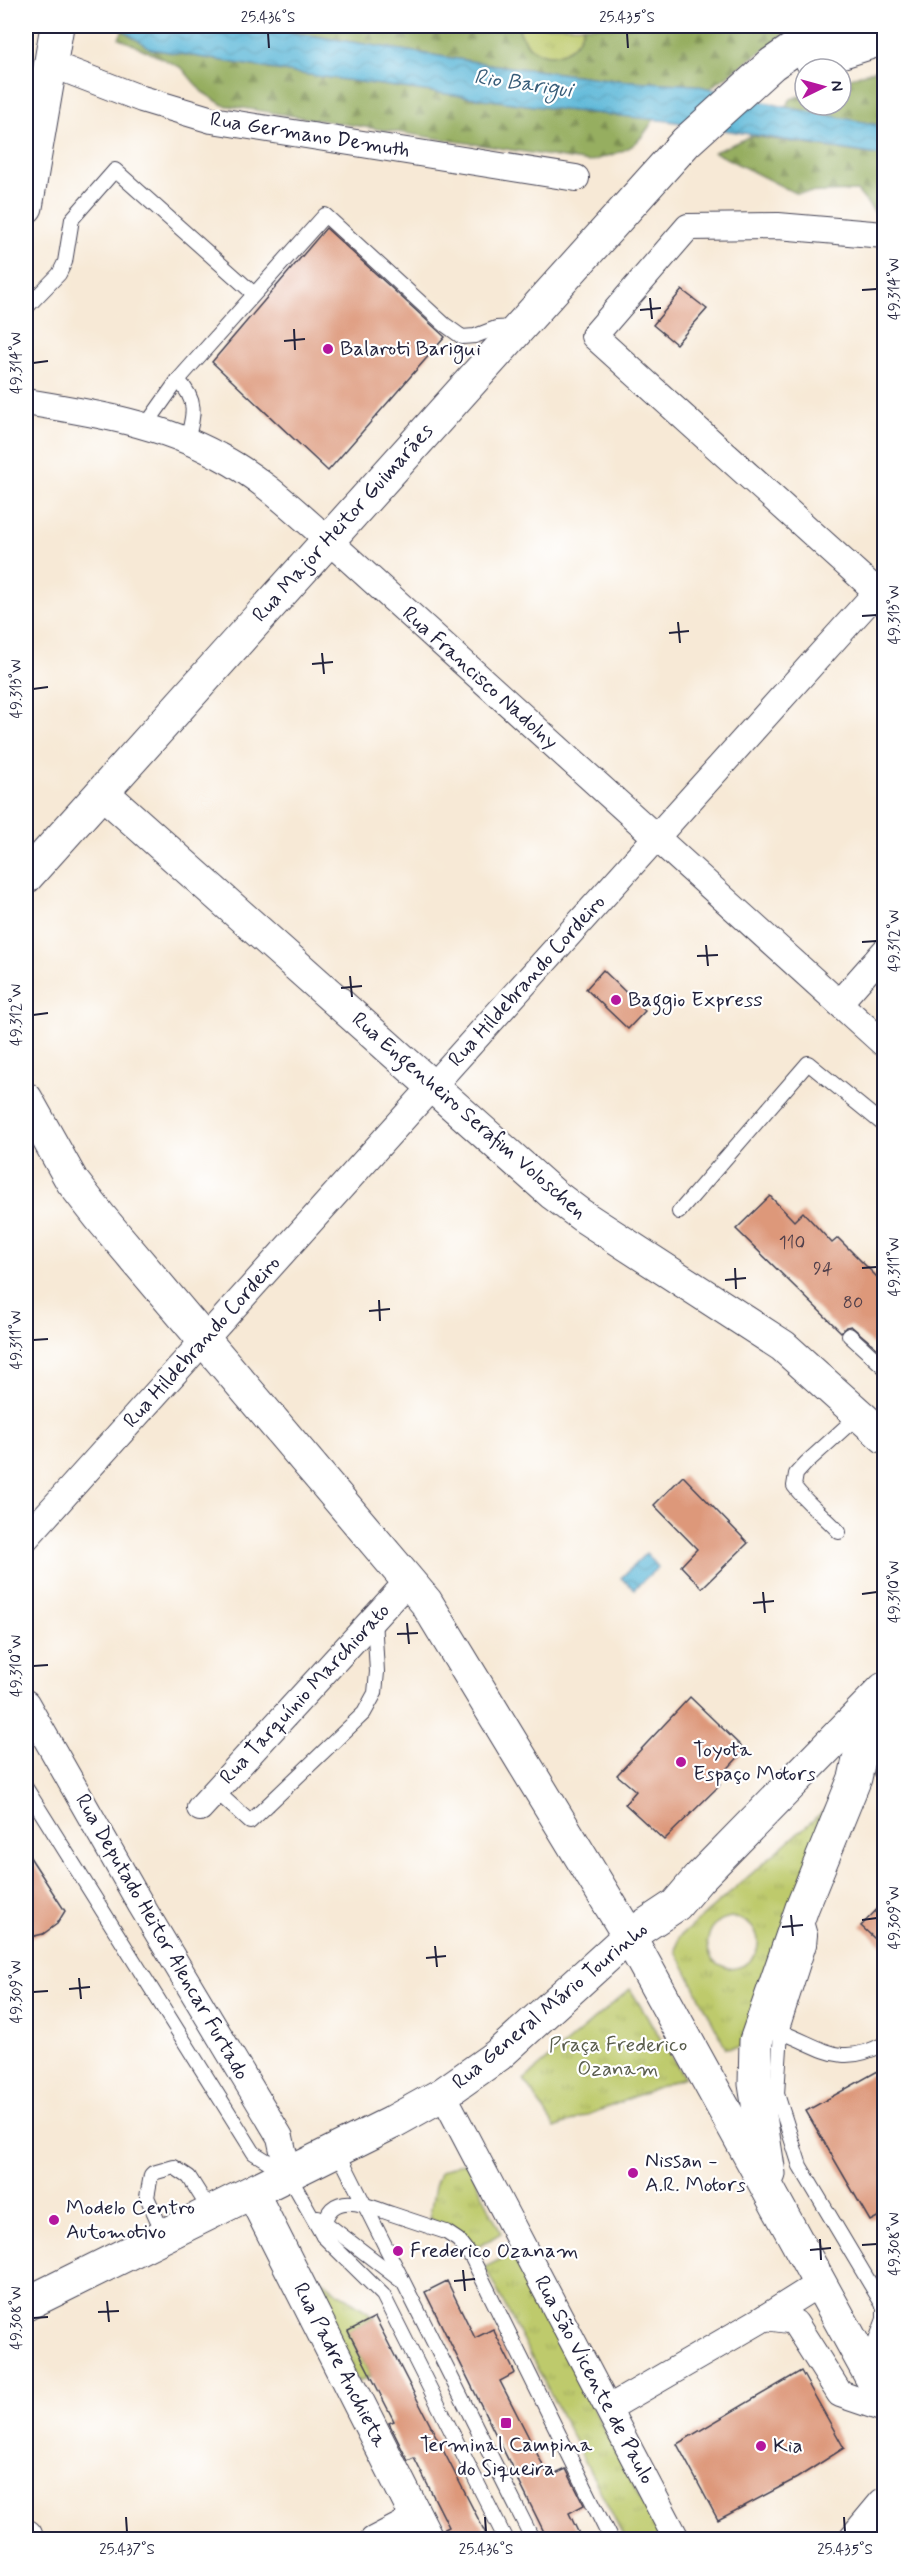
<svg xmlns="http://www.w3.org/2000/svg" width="910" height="2565" viewBox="0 0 910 2565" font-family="Mynerve,sans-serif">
	<defs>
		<pattern id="grass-tufts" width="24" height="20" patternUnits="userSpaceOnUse" patternTransform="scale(1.5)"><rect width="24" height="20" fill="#beca6c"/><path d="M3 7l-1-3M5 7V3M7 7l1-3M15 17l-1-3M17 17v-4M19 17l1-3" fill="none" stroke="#a3ad5e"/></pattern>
		<pattern id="forest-firs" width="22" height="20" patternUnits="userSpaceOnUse" patternTransform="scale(1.5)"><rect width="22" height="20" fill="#96ae60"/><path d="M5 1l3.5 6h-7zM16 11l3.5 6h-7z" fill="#7a8d50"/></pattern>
		<pattern id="water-waves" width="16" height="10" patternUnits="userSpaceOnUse" patternTransform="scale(1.5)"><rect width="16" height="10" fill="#59b6d7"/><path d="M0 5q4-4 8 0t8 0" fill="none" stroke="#4994b0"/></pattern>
	</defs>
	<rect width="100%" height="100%" fill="#fff"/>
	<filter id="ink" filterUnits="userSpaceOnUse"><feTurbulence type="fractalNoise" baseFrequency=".0167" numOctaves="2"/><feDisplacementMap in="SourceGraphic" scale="12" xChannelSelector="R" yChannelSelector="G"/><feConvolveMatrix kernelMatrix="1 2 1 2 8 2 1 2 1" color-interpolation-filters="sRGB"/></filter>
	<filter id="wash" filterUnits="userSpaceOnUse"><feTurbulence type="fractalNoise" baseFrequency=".008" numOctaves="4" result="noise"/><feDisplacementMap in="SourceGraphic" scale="24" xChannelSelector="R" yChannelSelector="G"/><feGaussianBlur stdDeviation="1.35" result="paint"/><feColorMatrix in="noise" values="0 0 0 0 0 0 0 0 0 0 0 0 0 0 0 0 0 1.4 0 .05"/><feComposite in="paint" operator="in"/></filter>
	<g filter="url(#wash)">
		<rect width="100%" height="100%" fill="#f7e9d6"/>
		<g fill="url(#grass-tufts)" stroke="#707654" stroke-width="1.5" fill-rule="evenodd">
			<path d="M518,26h66c-10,38 -56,39 -66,0z"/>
			<path d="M828,1807l-88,240 -14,1 -50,-97 3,-14zM731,1917c38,5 35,50 -2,52l-16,-8c-11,-19 -4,-40 18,-44z"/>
			<path d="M630,1989l54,88 -129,51 -31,-48z"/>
			<path d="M468,2163l33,70 -23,14 -18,-16 -31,-12 6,-33 5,-14 18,-8z"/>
			<path d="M513,2253l148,286h-36l-140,-272z"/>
			<path d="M313,2275l62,42 -27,14 23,46 -13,5 -49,-106z"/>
		</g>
		<g fill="url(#forest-firs)" stroke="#5c684e" stroke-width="1.5">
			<path d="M252,26h266c10,39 56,38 66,0h221l-21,9 -75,54 -14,-4 -80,-5 -120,-15z"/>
			<path d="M123,30l28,19 144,24 269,37 90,9c-20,34 -30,31 -65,43l-366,-57 -21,-13 -20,-24 -63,-30z"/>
			<path d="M884,67v59l-99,-19 6,-8 14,-5v11h36v-24z"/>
			<path d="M751,136l133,20v67l-27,-32 -62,2 -81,-41z"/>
		</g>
		<g fill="url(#water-waves)" stroke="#3e6c89" stroke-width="1.5">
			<path d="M117,26h135l243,39 120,15 80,5 90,22 99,19v30l-215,-35 -105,-11 -269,-37 -144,-24z"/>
			<path d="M646,1553l12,14 -24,22 -13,-11z"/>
		</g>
		<g id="blocks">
			<g fill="#dd987a">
				<path d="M326,228l119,109 -117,134 -116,-109z"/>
				<path d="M682,290l25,19 -31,35 -23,-19z"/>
				<path d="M603,970l42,41 -17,18 -42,-40z"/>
				<path d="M770,1196l24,25 9,-9 29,31 6,-5 47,47v70l-34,-29 -5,1 -5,5 -105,-103z"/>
				<path d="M683,1476l65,67 -46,45 -21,-22 16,-17 -43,-44z"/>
				<path d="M690,1697l55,53 -28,30 3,5 -56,55 -39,-36 11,-13 -19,-16z"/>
				<path d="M26,1851l39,60 -8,13 -14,10 -17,4z"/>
				<path d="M885,1901v47l-24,-22z"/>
				<path d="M885,2067v146l-15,8 -64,-110z"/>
				<path d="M447,2281l28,57 18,-9 22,44 -15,8 49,96 17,-8 18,36 -15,8 13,27h-34l-123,-248z"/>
				<path d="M375,2317l114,223h-43l-3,-10 6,-3 -35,-69 -6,3 -19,-38 5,-2 -46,-90z"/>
				<path d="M801,2371l43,77 -47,30 -79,42 -41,-76z"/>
			</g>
		</g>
	</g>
	<g filter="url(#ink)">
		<use href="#blocks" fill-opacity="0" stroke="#424052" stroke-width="1.5"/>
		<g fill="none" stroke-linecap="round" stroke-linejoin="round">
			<defs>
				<g id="service">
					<path d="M26,308l33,-34 6,-12 7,-43 43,-49 138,123"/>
					<path d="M178,380c20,21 16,34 9,60"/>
					<path d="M146,425l32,-45 147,-165 119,109 18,13 13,-1 21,-8 19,-1"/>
					<path d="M679,1212l129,-149 76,62"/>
					<path d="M849,1335l35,32"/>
					<path d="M839,1532c-14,-16 -33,-29 -45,-46l2,-12 10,-11 54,-49"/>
					<path d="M26,1788l228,365 34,21 35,62 60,59 123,245"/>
					<path d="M216,1791l34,31 114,-109 11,-20 2,-21 -3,-54"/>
					<path d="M806,1921l4,14 -1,10 -28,87 -4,62 23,72 84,141v12l-17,45"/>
					<path d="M781,2032c43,16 58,36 103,12"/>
					<path d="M337,2150l196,390"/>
					<path d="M318,2217l82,63"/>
					<path d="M164,2235l-17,-38 4,-22 2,-2 21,-6 15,10 22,35"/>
					<path d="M323,2236c2,-49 39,-32 69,-22 18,6 36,12 54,18l12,8 14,18 139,282"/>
				</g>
				<g id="minor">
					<path d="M51,64l91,35 70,21 364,58"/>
					<path d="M884,235l-106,-9 -90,1 -94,109 290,262"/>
					<path d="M26,402c67,11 132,21 193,54 41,21 75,54 109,84l556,504"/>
					<path d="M839,1003l45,-51"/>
					<path d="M26,1538l858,-954"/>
					<path d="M26,1703l115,202 139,232 8,37"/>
					<path d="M200,1808l209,-228"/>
					<path d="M443,2094l234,446"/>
					<path d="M766,2317l22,3 7,3 45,71 44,15"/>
					<path d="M609,2408l157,-91 54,-34"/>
					<path d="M373,2540l44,-23"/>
				</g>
				<g id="tertiary">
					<path d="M102,792l451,402 28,21 202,131 101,91"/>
					<path d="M252,2192l176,348"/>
					<path d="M854,2540l30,-36"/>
				</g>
				<g id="primary">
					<path d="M812,61l72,-23"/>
					<path d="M26,207l31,-181"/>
					<path d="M26,877l660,-735 86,-78 26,-18 46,-20"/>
					<path d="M26,1099l46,82 28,36 326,385 203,334 255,464"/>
					<path d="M769,2174l-14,-90 1,-43 46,-133 53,-130 5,-23 24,-39"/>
					<path d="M26,2304l365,-181 52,-29 55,-39 131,-119 47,-31 23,-27 185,-189"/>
					<path d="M26,2536l1,4"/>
				</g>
			</defs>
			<use href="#service" stroke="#424052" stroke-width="16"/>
			<use href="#minor" stroke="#424052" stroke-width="28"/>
			<use href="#tertiary" stroke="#424052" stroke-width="34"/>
			<use href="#primary" stroke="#424052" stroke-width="35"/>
			<use href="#service" stroke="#fff" stroke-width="14"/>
			<use href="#minor" stroke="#fff" stroke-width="26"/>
			<use href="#tertiary" stroke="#fff" stroke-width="32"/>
			<use href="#primary" stroke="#fff" stroke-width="33"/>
		</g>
	</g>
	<path fill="none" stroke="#22223b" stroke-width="2" d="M268,33l1,15M627,33l1,15M862,290l15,-1M650,298l2,21M640,310l21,-2M294,329l1,21M284,341l21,-2M33,363l15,-2M862,616l15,-1M678,622l2,21M669,633l20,-2M322,653l2,21M312,664l21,-2M33,689l15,-2M862,942l15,-1M706,945l2,21M697,956l21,-1M350,976l2,21M341,988l21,-2M33,1015l15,-2M735,1268l1,21M862,1268l15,-1M725,1280l21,-2M379,1300l1,21M369,1311l21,-2M33,1340l15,-1M763,1592l2,21M862,1594l15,-2M753,1603l21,-2M407,1623l2,21M397,1634l21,-1M33,1666l15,-1M791,1915l2,21M862,1920l15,-2M782,1927l21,-2M435,1946l2,21M426,1958l20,-2M79,1978l2,21M69,1989l21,-2M33,1992l15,-1M820,2239l1,21M862,2245l15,-1M810,2250l21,-2M463,2270l2,21M454,2281l21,-2M107,2301l2,21M98,2312l21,-1M33,2318l15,-1M126,2517l1,15M485,2517l1,15M844,2517l1,15"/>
	<g fill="#b5179e" stroke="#fff" stroke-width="2">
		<circle cx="328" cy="349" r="6"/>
		<circle cx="616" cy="1000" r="6"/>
		<circle cx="681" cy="1762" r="6"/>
		<circle cx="633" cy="2173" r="6"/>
		<circle cx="54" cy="2220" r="6"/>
		<circle cx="398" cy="2251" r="6"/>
		<rect x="500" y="2417" width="12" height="12" rx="3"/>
		<circle cx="761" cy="2446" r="6"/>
	</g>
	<g text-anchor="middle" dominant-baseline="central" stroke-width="4.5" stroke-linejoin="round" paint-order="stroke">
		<g font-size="18" fill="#51404b">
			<text x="792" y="1243">110</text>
			<text x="823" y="1269">94</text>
			<text x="853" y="1303">80</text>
		</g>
		<g font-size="21" fill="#22223b" stroke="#fff">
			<text transform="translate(310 135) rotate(9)">Rua Germano Demuth</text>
			<text transform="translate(343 523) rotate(-48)">Rua Major Heitor Guimarães</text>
			<text transform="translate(480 678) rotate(42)">Rua Francisco Nadolny</text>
			<text transform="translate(527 981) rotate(-48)">Rua Hildebrando Cordeiro</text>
			<text transform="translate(469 1116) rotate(41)">Rua Engenheiro Serafim Voloschen</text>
			<text transform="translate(202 1342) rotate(-48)">Rua Hildebrando Cordeiro</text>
			<text transform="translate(305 1694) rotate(-47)">Rua Tarquínio Marchiorato</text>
			<text transform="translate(162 1937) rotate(60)">Rua Deputado Heitor Alencar Furtado</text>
			<text transform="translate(550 2006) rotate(-40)">Rua General Mário Tourinho</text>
			<text transform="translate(340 2365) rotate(63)">Rua Padre Anchieta</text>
			<text transform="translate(594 2380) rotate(62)">Rua São Vicente de Paulo</text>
		</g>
		<g font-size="21" fill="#22223b" stroke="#fff" text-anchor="start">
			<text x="340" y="349">Balaroti Barigui</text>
			<text x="628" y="1000">Baggio Express</text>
			<text x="693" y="1750">Toyota<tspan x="693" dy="24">Espaço Motors</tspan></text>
			<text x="645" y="2161">Nissan -<tspan x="645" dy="24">A.R. Motors</tspan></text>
			<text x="66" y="2208">Modelo Centro<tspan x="66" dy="24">Automotivo</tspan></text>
			<text x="410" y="2251">Frederico Ozanam</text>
			<text x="506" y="2445" text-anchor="middle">Terminal Campina<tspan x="506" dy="24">do Siqueira</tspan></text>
			<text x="773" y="2446">Kia</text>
		</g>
		<g font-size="21" fill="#595d4c" stroke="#fff">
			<text x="618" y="2045">Praça Frederico<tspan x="618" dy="24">Ozanam</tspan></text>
		</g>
		<g font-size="22" font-style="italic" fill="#385d79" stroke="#fff">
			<text transform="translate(523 84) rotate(8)">Rio Barigui</text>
		</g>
	</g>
	<rect width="910" height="2565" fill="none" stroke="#fff" stroke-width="66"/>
	<g transform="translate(823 87) rotate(85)"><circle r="28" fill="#ffffff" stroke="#a7a7b1" stroke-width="1.5"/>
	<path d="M0-4.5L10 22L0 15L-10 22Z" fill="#b5179e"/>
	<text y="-9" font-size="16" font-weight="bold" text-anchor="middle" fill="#22223b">N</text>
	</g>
	<rect x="33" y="33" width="844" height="2499" fill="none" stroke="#22223b" stroke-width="2"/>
	<g font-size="15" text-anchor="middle" fill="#22223b">
		<text x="268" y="22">25.436°S</text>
		<text x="627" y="22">25.435°S</text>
		<text transform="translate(894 289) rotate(-90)" y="5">49.314°W</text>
		<text transform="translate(16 363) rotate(-90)" y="5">49.314°W</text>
		<text transform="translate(894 615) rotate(-90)" y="5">49.313°W</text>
		<text transform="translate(16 689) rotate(-90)" y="5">49.313°W</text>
		<text transform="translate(894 941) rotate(-90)" y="5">49.312°W</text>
		<text transform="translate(16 1015) rotate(-90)" y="5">49.312°W</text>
		<text transform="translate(894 1267) rotate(-90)" y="5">49.311°W</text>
		<text transform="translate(16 1340) rotate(-90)" y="5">49.311°W</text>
		<text transform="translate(894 1592) rotate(-90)" y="5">49.310°W</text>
		<text transform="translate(16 1666) rotate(-90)" y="5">49.310°W</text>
		<text transform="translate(894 1918) rotate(-90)" y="5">49.309°W</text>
		<text transform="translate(16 1992) rotate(-90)" y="5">49.309°W</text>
		<text transform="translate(894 2244) rotate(-90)" y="5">49.308°W</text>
		<text transform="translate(16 2318) rotate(-90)" y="5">49.308°W</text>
		<text x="127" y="2554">25.437°S</text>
		<text x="486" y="2554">25.436°S</text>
		<text x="845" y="2554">25.435°S</text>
	</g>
</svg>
